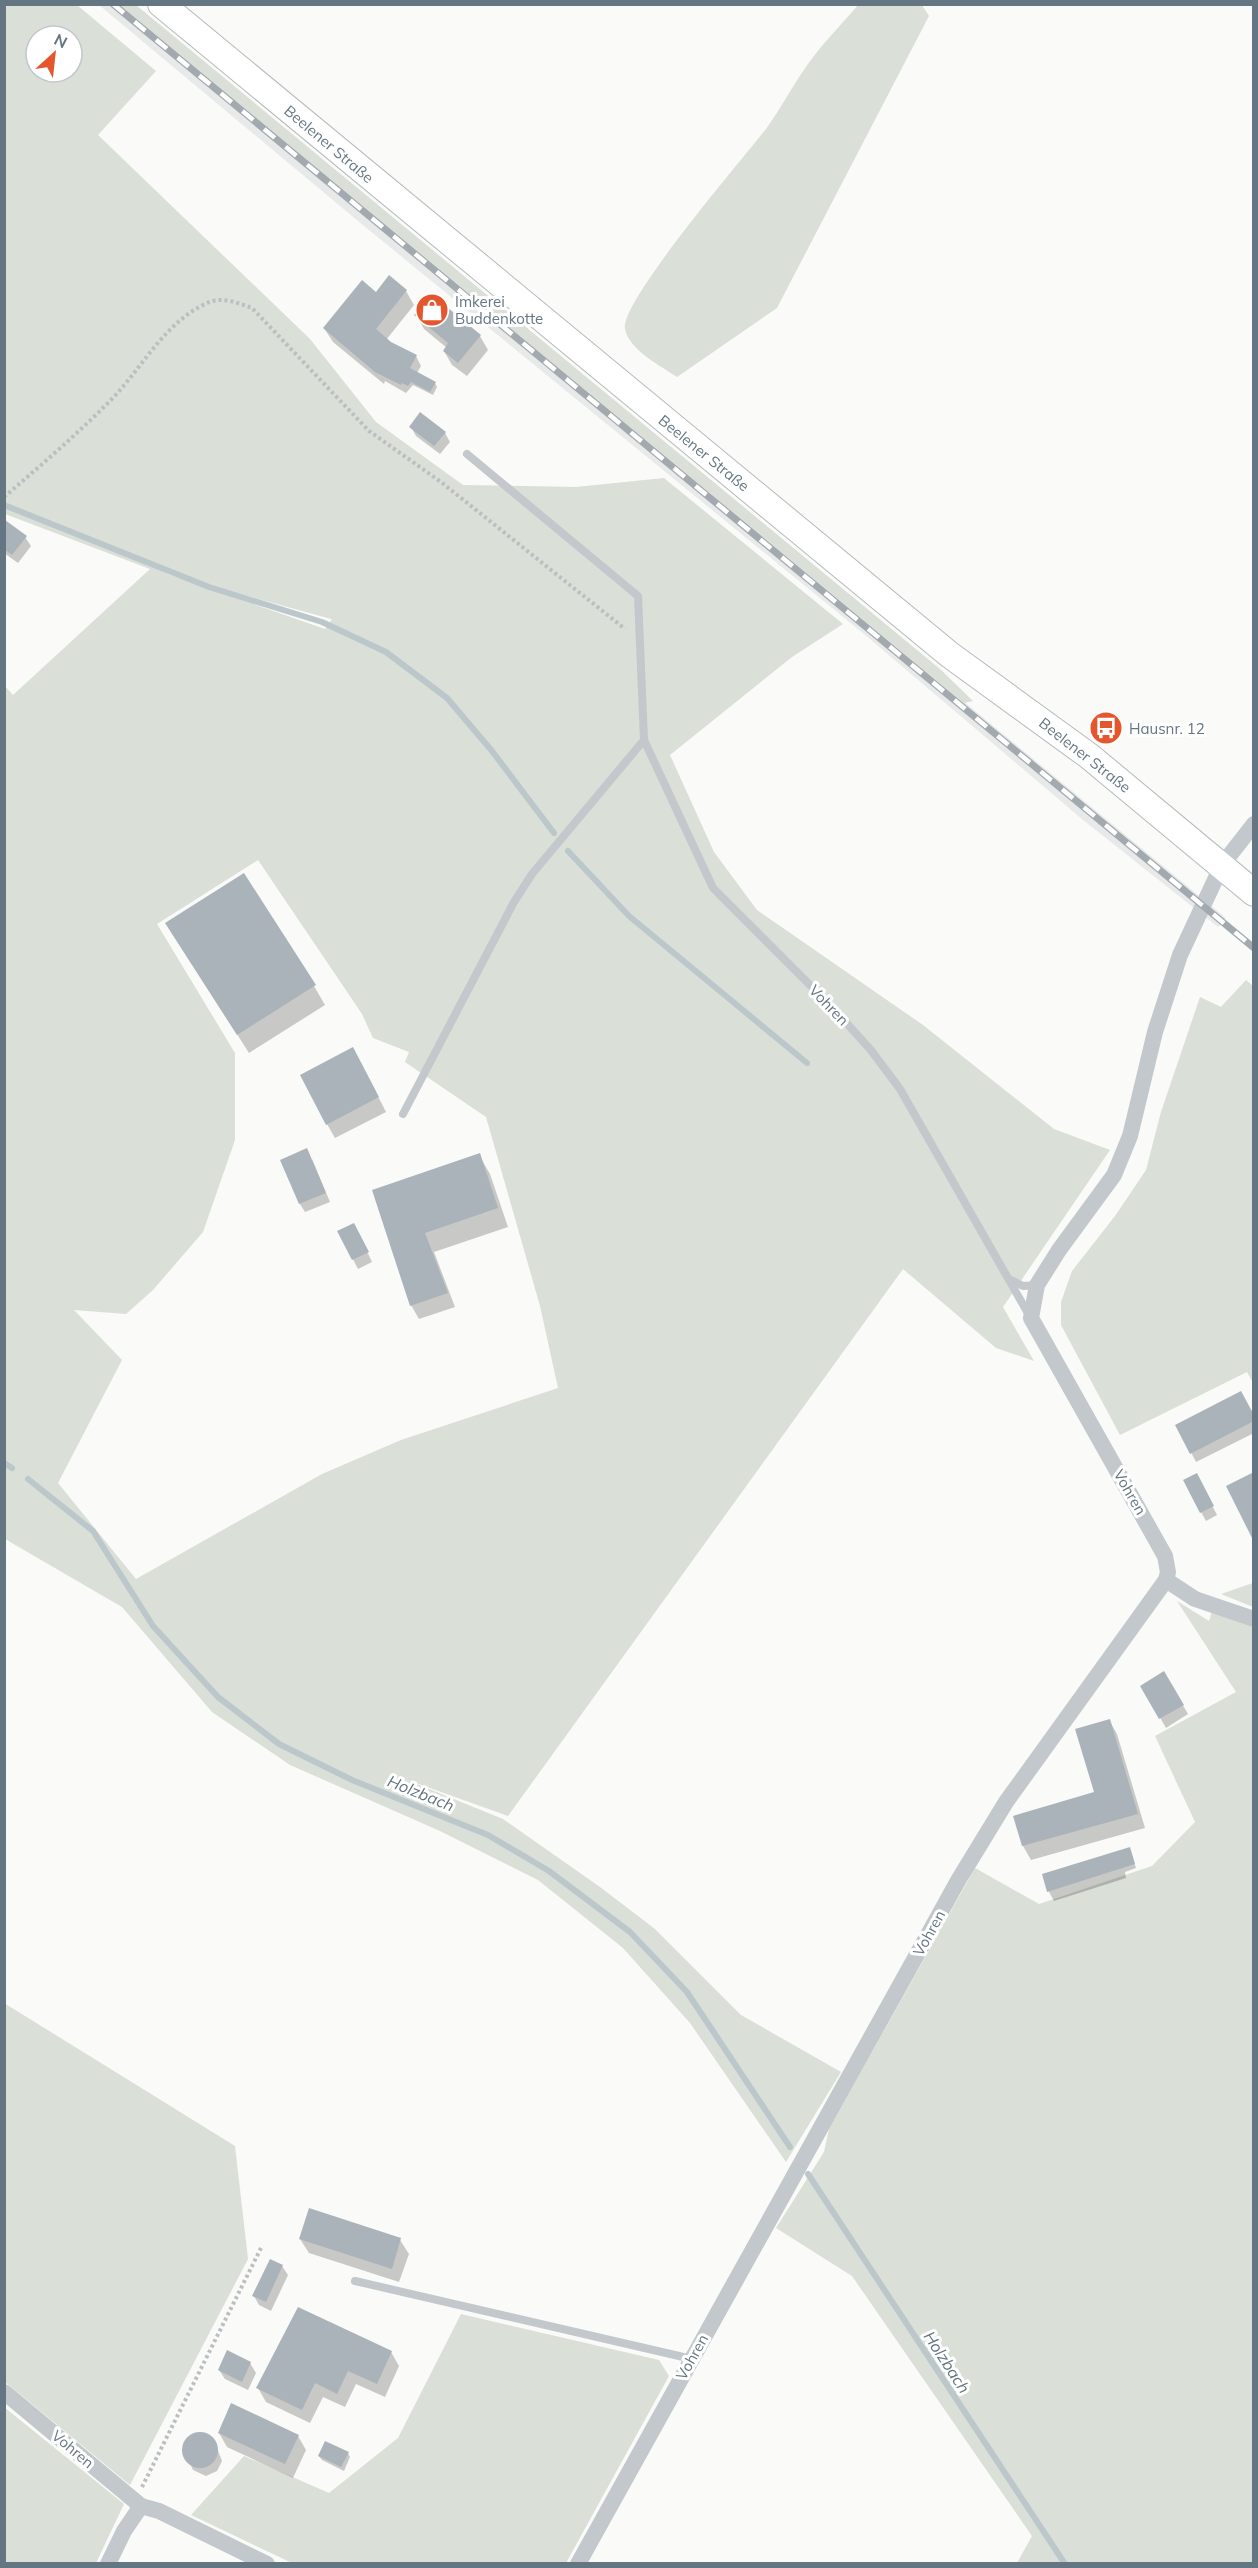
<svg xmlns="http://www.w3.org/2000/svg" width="1258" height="2568" viewBox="0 0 1258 2568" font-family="Mulish,sans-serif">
	<rect width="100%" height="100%" fill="#fafaf8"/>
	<path fill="#e8e9e9" d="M99,5h21l1106,913 -8,9 -135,-107 -219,-186 -506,-413z"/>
	<g fill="#dadfd7" fill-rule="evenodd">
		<path d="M5,5h72l79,66 -58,64 212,204 66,83 87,63 113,2 88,-9 179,146 -51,33 -122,98 44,97 43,58 166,115 131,104 56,21 -107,157 31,54 -38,-13 -93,-79 -395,547 -106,-38 101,41 97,68 55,42 86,86 100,57 -55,90 -96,-139 -67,-75 -85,-68 -98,-49 -150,-66 -78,-53 -90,-105 -117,-68 -1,-854 9,10 137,-126 -145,-55zM36,36h36v36h-36zM165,573l166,46h1l-7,10zM258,860l104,154 11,24 36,14 -4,10 81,55 54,189 18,82 -157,52 -79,34 -186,105 -78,-96 64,-123 -48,-50 52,4 27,-24 50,-58 32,-92v-87l-78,-129z"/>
		<path d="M120,5h16l804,664 33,32 -9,2z"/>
		<path d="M858,5h64l7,11 -152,292 -100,69c-16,-11 -48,-27 -52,-48 -6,-26 119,-172 141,-200 15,-21 27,-44 42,-65 15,-21 34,-40 50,-59z"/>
		<path d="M1246,980l8,7 -1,396 -6,-11 -127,63 -59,-110v-23l11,-31 43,-55 31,-46 15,-58 39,-115 21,10z"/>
		<path d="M1253,1583v24l-32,-13z"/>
		<path d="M1177,1601l32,20 3,-10 41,15v937h-236l15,-27 -180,-260 -76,-48 48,-76 5,-23 146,-261 64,36 113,-38 43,-44 -40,-86 81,-44z"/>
		<path d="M4,2003l231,143 13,113 -118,226 -125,-103z"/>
		<path d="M461,2314l198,46 10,16 -103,187h-274l-101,-48 53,-59 85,37 69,-55z"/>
		<path d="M4,2407l120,97 -28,59h-91z"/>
	</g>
	<g fill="#0003">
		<path d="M406,291l8,14 -28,35 30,16 5,10 -4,7 18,10 2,4 -4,8 -20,-10 -7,8 -21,-12 -1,3 -51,-42 -9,-14 52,-34z"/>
		<path d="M416,315l64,21 8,14 -21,26 -15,-11 -8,-14 3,-3 -23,-19z"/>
		<path d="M411,427l34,6 5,9 -10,12 -24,-18z"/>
		<path d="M6,522l19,15 6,9 -13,17 -14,-10z"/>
		<path d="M178,942l136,44 11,19 -76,48z"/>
		<path d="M361,1063l25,49 -51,26 -8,-14z"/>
		<path d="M479,1155l11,19 18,53 -74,25 21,55 -36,12 -8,-14 -19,-60z"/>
		<path d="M312,1159l18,43 -25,10 -5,-8z"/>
		<path d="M339,1232l20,2 13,28 -14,7z"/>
		<path d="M1254,1417v16l-58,29 -19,-37z"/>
		<path d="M1201,1484l16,31 -11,6 -5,-9z"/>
		<path d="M1164,1673l24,41 -22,14 -24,-42z"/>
		<path d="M1109,1720l8,14 28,94 -114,32 -8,-14 -9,-29 82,-24z"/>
		<path d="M1131,1852l5,16 -11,4 1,6 -72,23 -5,-9 -5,-17z"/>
		<path d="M300,2239l100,1 9,14 -10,28 -90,-29z"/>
		<path d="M282,2266l6,9 -17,36 -12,-6 -5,-9z"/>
		<path d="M227,2352l23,11 6,10 -8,17 -23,-11 -6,-9z"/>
		<path d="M391,2352l8,14 -14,31 -29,-13 -11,23 -22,-10 -13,26 -44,-21 -8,-14z"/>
		<path d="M200,2433l7,2 7,5 8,21 -5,10 -11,5 -13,-6 -10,-22 2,-6 7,-7z"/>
		<path d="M219,2433l79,3 8,14 -13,28 -66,-31z"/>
		<path d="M348,2453l2,4 -6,14 -22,-11 -3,-4z"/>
	</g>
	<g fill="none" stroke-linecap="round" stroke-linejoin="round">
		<g stroke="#bbc7cb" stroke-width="6">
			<path d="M4,505l205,82 113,35 64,30 61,46 45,53 62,82"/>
			<path d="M568,851l61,65 178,147"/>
			<path d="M4,1463l8,5"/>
			<path d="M28,1479l65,52 60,95 65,71 61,47 73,36 136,55 61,36 81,61 57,60 103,155"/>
			<path d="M808,2174l257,390"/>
		</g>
	</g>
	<g fill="#aab3b9">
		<path d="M389,275l18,15 -31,39 15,13 26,13 -7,13 26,14 -6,10 -19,-10 -3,4 -6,-3 -1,2 -26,-13 -52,-44 39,-48 14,12z"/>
		<path d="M431,294l50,41 -23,28 -15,-12 5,-8 -34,-28z"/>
		<path d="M420,412l26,20 -12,14 -25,-19z"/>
		<path d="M5,520l22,16 -15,19 -8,-6z"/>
		<path d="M244,873l72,112 -79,50 -72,-112z"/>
		<path d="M353,1047l26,50 -53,28 -26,-50z"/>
		<path d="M307,1148l19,45 -27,11 -19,-44z"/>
		<path d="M480,1153l18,55 -73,25 23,60 -38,13 -38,-116z"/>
		<path d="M354,1223l15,29 -17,8 -15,-29z"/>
		<path d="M1241,1391l13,24v6l-64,33 -15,-29z"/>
		<path d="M1254,1472v70l-28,-56z"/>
		<path d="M1197,1473l17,33 -14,7 -17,-33z"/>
		<path d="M1164,1671l20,34 -25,14 -19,-33z"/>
		<path d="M1110,1719l28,95 -116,32 -9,-30 81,-24 -19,-63z"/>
		<path d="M1130,1847l5,17 -88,28 -5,-18z"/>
		<path d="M309,2208l92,30 -9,31 -93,-30z"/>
		<path d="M270,2259l13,6 -17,37 -14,-6z"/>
		<path d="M298,2307l94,44 -15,33 -29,-13 -11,23 -22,-11 -13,27 -46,-22z"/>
		<path d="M227,2350l24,12 -9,20 -24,-12z"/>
		<path d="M231,2403l68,32 -14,29 -67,-31z"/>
		<circle cx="200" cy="2450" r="18"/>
		<path d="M325,2441l24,11 -8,15 -23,-11z"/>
	</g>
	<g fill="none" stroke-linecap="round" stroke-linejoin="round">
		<defs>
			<path id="primary" d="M161,4l789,651 139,101 165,137"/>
		</defs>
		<use href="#primary" stroke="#b5babe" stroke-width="28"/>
		<g stroke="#bbbfc2" stroke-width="4" stroke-dasharray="3 3" stroke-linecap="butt">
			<path d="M4,497c35,-30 71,-61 103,-93 33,-32 56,-81 100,-101 15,-7 31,0 45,5l117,123 72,51 184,147"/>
			<path d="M142,2487l119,-239"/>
		</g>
		<g stroke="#c3c8cc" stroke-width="8">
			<path d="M644,740l69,148 119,119 38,42 30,40 129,226"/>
			<path d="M403,1114l111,-212 18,-28 112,-134 -6,-144 -171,-142"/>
			<path d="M1009,1279l14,7 14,-1"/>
			<path d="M355,2281l337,78"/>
		</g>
		<g stroke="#c3c8cc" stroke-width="16">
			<path d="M1166,1580l29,19 59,20"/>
			<path d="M4,2392l137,114"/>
			<path d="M108,2564l16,-33 17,-25 18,5 108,53"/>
			<path d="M578,2564l381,-685 47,-77 160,-222 2,-8 -3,-16 -134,-238 6,-33 22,-35 55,-75 16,-39 25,-104 25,-77 42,-90 32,-41"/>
		</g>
		<use href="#primary" stroke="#fff" stroke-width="26"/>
		<defs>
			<path id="rail" d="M113,4l1141,944"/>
		</defs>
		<use href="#rail" stroke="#a2aab0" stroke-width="7"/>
		<use href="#rail" stroke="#fff" stroke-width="4.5" stroke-dasharray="14" stroke-linecap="butt"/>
	</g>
	<defs>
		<symbol id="shop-disc" viewBox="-11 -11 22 22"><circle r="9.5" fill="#e4572e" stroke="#fff"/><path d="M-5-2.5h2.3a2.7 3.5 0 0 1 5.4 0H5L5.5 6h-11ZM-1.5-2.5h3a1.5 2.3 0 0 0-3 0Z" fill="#fff"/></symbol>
		<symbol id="bus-disc" viewBox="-11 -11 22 22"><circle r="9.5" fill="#e4572e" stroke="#fff"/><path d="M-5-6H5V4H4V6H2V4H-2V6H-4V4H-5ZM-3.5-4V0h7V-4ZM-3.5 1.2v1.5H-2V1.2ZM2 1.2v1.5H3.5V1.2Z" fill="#fff"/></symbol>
	</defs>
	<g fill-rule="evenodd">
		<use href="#shop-disc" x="413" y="291" width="38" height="38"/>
		<use href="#bus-disc" x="1087" y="709" width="38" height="38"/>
	</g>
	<g text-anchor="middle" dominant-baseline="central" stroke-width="6" stroke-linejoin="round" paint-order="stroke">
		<g font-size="15" fill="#657683" stroke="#fff">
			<text transform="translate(329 144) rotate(40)">Beelener Straße</text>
			<text transform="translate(704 453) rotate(39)">Beelener Straße</text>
			<text transform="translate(1085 755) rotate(38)">Beelener Straße</text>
			<text transform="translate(829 1005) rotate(46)">Vohren</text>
			<text transform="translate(1130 1492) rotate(60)">Vohren</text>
			<text transform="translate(929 1933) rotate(-61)">Vohren</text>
			<text transform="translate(692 2357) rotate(-61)">Vohren</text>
			<text transform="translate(73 2449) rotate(40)">Vohren</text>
		</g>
		<g font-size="15" fill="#657683" stroke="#fff" text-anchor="start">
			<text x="455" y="301">Imkerei<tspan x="455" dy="17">Buddenkotte</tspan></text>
			<text x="1129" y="728">Hausnr. 12</text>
		</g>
		<g font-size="16" font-style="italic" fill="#60757c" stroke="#fff">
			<text transform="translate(421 1793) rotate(22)">Holzbach</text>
			<text transform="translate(947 2362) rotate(57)">Holzbach</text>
		</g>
	</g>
	<rect width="1258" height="2568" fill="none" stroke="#657683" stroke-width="12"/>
	<g transform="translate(54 54) rotate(27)"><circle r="28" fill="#ffffff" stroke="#c1c8cd" stroke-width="1.5"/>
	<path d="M0-4.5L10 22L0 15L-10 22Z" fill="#e4572e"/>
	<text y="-9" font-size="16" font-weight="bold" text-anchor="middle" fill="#657683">N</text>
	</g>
</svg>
